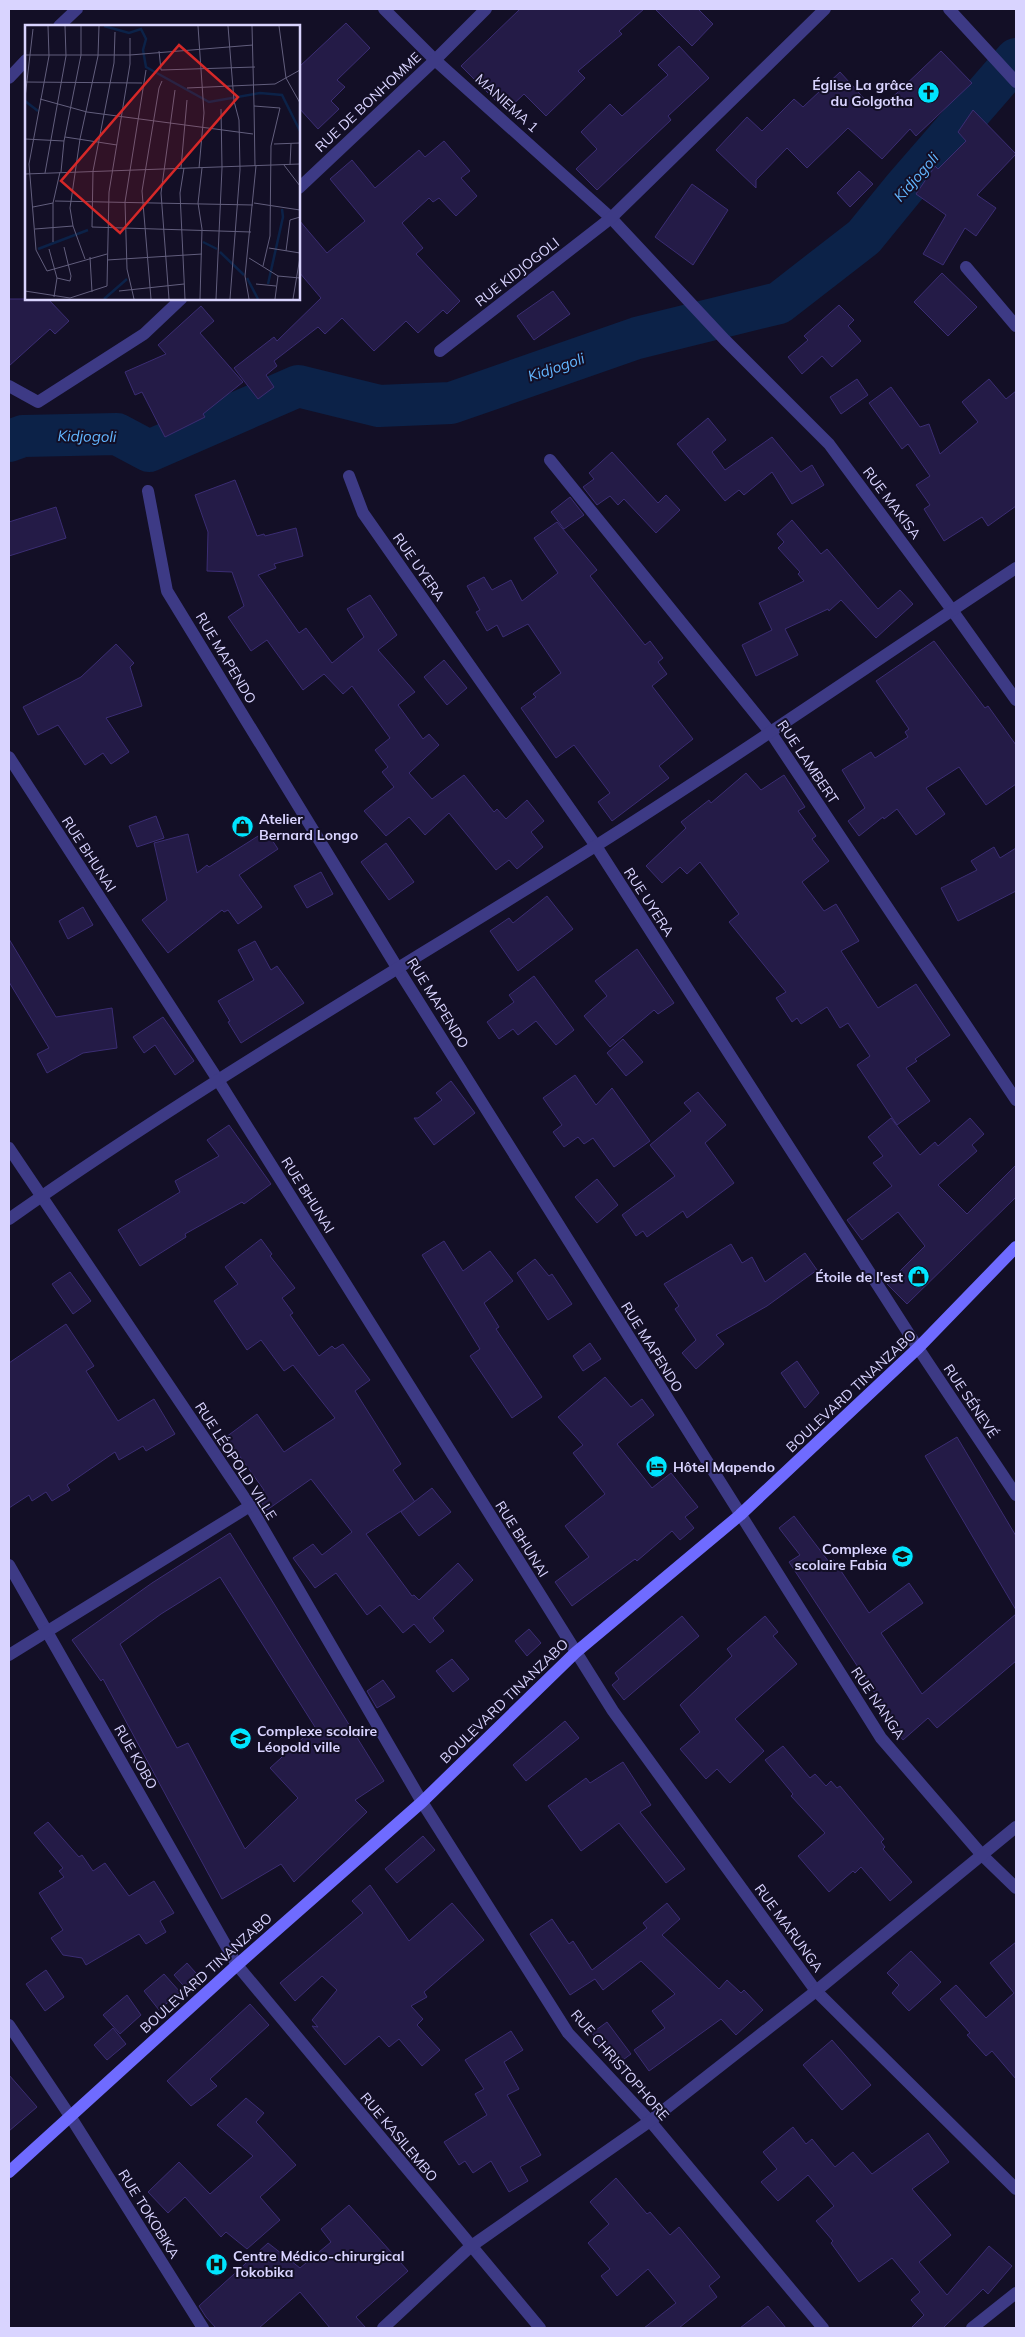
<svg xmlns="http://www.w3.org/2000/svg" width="1025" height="2337" viewBox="0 0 1025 2337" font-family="Mulish,sans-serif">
	<rect width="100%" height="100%" fill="#130f26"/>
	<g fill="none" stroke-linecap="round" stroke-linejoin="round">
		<path stroke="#0c2248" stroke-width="42" d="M9,441l14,-5 94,-2 32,17 149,-65 81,20 72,-3 186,-65 142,-35 85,-66 40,-49 112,-129"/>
	</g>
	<g fill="#241b47" stroke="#3b2d73" fill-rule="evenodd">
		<path d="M520,9h124l-25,22 3,3 -44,37 7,7 -39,38 -22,-22 -18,17 -45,-45z"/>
		<path d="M655,9h43l15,15 -21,22z"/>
		<path d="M346,23l24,25 -33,32 8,7 -14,14 8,8 -21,20 -19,-21v-41z"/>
		<path d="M679,46l30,32 -41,38 3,4 -74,70 -21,-21 21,-20 -16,-17 29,-28 12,12 46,-41 -10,-10z"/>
		<path d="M941,51l31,32 -56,53 -6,-7 -28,30 -34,-31 -41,40 -20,-20 -31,32v8l-40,-38 31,-33 15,14 32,-32 9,8 37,-35 31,34 2,-2 6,6z"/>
		<path d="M973,110l43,44 -39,41 19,13 -20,28 -11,-8 -22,37 -20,-11 23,-39 -30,-21 19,-28 3,3 28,-28 -8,-9z"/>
		<path d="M444,141l26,30 -9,7 16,18 -21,20 -17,-18 -6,4 -4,-4 -27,25 21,25 -7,6 44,47 -13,13 -4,-4 -25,23 -12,-12 -32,30 -32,-33 -17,16 -7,-7 -44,34 3,5 -11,9 8,12 -16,12 -24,-31 40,-31 3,4 44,-43 -22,-26v-52l28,33 38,-32 -35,-42 22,-19 23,28 44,-38 6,7z"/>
		<path d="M859,171l14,13 -23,23 -13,-14z"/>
		<path d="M692,184l36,26 -35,55 -38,-28z"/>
		<path d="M942,273l35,34 -29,29 -34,-34z"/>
		<path d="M553,291l17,23 -36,26 -17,-24z"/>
		<path d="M9,299h39l21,22 -14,13 -5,-5 -41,37z"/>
		<path d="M839,305l15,15 -6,6 13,15 -29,26 -10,-11 -20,18 -14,-17 20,-17 -4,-4z"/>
		<path d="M201,306l13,15 -14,12 43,49 -40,32 2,3 -40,20 -23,-45 -7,3 -10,-23 41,-18 -8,-9z"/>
		<path d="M857,379l11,16 -27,19 -11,-17z"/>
		<path d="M989,379l17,20 10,-8v115l-28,20 -6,-9 -38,24 -20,-32 6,-4 -14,-20 14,-9 -22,-32 -6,5 -33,-46 22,-16 29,40 9,-3 11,30 38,-32 -16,-20z"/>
		<path d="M708,418l18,22 -14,12 13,18 47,-33 29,35 11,-7 12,20 -32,19 -20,-32 -28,23 -5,-5 -14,11 -48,-57z"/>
		<path d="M612,452l46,51 8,-8 14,15 -24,23 -32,-34 -6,6 -8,-9 -13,9 -14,-18 11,-8 -5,-6z"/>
		<path d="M235,480l22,56 7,-2 1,2 31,-8 7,28 -29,8 2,4 -18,7 41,58 7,-5 26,35 32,-26 -17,-28 23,-14 27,40 -19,15 37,42 -17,13 25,34 6,-5 10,11 -30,28 23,26 32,-24 30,37 3,-3 9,10 21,-19 17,21 -13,11 12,15 -26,22 -8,-9 -13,10 -47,-57 -24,22 -16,-18 -23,19 -22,-25 30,-24 -12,-15 6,-5 -13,-17 15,-12 -38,-52 -9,8 -19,-20 -21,16 -36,-50 -16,11 -23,-34 16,-11 -12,-34 -25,-1 1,-39 -13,-37z"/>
		<path d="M570,497l14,18 -20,14 -13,-17z"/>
		<path d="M56,507l10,31 -57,18v-34z"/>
		<path d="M792,520l29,34 6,-5 51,60 22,-19 13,14 -37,34 -35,-38 -12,11 -1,-2 -43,20 13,26 -42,21 -14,-31 30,-15 -13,-27 45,-22 -6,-7 2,-2 -22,-24 6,-6 -7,-8z"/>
		<path d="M557,522l40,48 -7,6 55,69 5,-4 13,17 -5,4 9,12 -15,12 41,53 -34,27 10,12 -57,43 -14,-19 12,-9 -36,-48 -18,13 -35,-50 15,-11 -3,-3 28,-21 -33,-49 -25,13 -6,-12 -10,6 -11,-19 4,-2 -13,-24 17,-9 8,13 19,-10 11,21 36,-28 -24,-35z"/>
		<path d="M934,641l51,67 3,-2 28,39v39l-30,21 -27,-38 -33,21 19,26 -29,21 -19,-26 -13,10 -1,-2 -24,19 -11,-15 17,-13 -23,-38 29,-18 4,6 33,-21 -3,-5 4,-3 -33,-48z"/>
		<path d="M116,644l18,19 -4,4 12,39 -36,12 23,34 -18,12 -8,-11 -18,12 -27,-40 -20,10 -15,-28 58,-30z"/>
		<path d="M444,660l23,28 -20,17 -23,-28z"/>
		<path d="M746,773l15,17 23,-15 21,32 -7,4 18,25 -4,3 17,22 -27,21 22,29 12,-7 23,37 -18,10 37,57 38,-24 34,51 -35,24 2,2 -11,7 24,33 -33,24 -40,-60 13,-9 -22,-33 -8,5 -13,-21 -26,17 -4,-6 -5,4 -16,-24 10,-6 -57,-70 10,-8 -39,-52 -13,12 -7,-7 -18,16 -16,-17 40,-38 -5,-6 28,-22 2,3z"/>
		<path d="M156,816l8,22 -27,9 -8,-21z"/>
		<path d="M266,831l12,18 -39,26 23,32 -24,17 -10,-14 -4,2 -2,-2 -54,43 -26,-33 25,-20 -13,-57 34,-9 9,39 10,-8 2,2z"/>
		<path d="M386,843l28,39 -25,18 -28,-38z"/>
		<path d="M994,847l6,11 16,-10v43l-58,30 -17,-33 36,-18 -6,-9z"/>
		<path d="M321,872l12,22 -26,14 -13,-22z"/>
		<path d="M547,896l26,33 -55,42 -28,-40 19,-13 4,5z"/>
		<path d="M83,907l10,18 -25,14 -9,-18z"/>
		<path d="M9,939l47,78 56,-9 5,40 -34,5 -36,20 -10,-19 12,-6 -40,-66z"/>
		<path d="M255,941l16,29 6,-4 27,37 -63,40 -13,-21 2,-1 -12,-20 36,-21 -16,-30z"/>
		<path d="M637,949l37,54 -16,11 -4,-4 -44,37 -26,-31 23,-20 -12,-15z"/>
		<path d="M534,976l40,54 -18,15 -20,-24 -18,14 -5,-6 -14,10 -12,-17 27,-20 -5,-7z"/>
		<path d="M163,1017l31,44 -19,14 -20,-30 -11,8 -11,-16z"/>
		<path d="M623,1039l20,23 -17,14 -19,-23z"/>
		<path d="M575,1075l21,30 16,-17 38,53 -36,26 -21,-29 -9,6 -6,-7 -14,10 -11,-15 9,-7 -19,-27z"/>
		<path d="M451,1081l24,32 -41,32 -20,-27h4l24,-18 -6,-7z"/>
		<path d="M698,1092l28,33 -21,18 29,40 -47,35 -4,-7 -36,26 -4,-6 -7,5 -14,-21 53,-39 -25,-31 41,-34 -7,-8z"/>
		<path d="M891,1118l29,37 15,-13 3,4 32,-28 14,16 -12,11 5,6 -39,34 29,29 49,-49v32l-109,107 -20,-20 38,-38 -27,-34 -36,28 -15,-20 45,-34 -19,-23 10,-7 -15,-19z"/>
		<path d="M229,1125l42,59 -27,20 -2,-2 -57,32 1,3 -46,29 -22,-36 62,-38 -5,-11 44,-25 -12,-16z"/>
		<path d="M597,1179l21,26 -21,18 -22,-26z"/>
		<path d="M261,1239l11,15 -2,2 25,32 -13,10 11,15 -3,2 29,41 13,-10 3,3 8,-5 27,36 -15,11 46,73 -8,6 22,32 -49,32 46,62 2,-1 5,5 39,-37 15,17 -40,38 11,13 -14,12 -16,-19 -11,9 -23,-28 -13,10 -31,-42 -21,15 -22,-30 20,-14 9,11 30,-23 -41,-53 -44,31 -11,-15 8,-5 -38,-53 31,-23 27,38 51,-34 -42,-53 -9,6 -23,-31 -14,10 -33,-49 24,-17 -13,-17z"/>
		<path d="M444,1241l19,30 27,-20 23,30 -29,22 15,24 -3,2 46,68 -30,21 -42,-62 10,-7 -58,-94z"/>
		<path d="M731,1244l11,19 10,-6 13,25 40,-29 12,17 -50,36 -51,29 8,9 -28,25 -14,-16 14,-13 -21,-31 4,-3 -15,-22z"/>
		<path d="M535,1259l14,17 3,-2 20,30 -24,16 -31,-47z"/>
		<path d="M70,1272l21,29 -18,13 -21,-30z"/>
		<path d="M66,1324l28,42 -8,5 32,50 36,-22 21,35 -29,17 -3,-5 -24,14 -4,-8 -48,33 3,5 -18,11 -6,-9 -14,9 -3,-6 -20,13v-145z"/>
		<path d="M590,1343l11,16 -18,12 -10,-15z"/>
		<path d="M797,1361l22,32 -14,15 -24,-35z"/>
		<path d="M605,1377l26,30 11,-8 12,16 -37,29 35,44 19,-15 27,34 -13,10 9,11 -14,12 -8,-9 -35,30 -2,-2 -63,47 -17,-24 34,-25 -24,-31 40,-32 -32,-41 10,-8 -25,-28z"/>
		<path d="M957,1437l59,99v74l-91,-154z"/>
		<path d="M432,1488l19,24 -32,24 -18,-24z"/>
		<path d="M794,1516l35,46 4,-3 36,54 40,-30 14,20 -42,30 41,61 94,-80v47l-79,67 -9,-10 -25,22 -12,-15 3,-3 -105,-160 11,-7 -21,-27z"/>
		<path d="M230,1533l154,248 -29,19 12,12 -73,70 -13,-18 -59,35 -119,-220 -2,2 -29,-41 80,-57zM220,1577l95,150 -45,41 28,30 -53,51 -57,-106 -11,5 -57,-104 41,-30z"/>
		<path d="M682,1616l17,20 -75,64 -12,-15 7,-6 -4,-6z"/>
		<path d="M765,1616l13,16 -5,4 24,28 -62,55 29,32 -34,32 -13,-14 -11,10 -26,-30 20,-17 -20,-27 52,-49 -5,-7z"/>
		<path d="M529,1629l12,14 -14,13 -12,-15z"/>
		<path d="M452,1659l17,20 -16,13 -17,-21z"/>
		<path d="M383,1680l12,17 -18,11 -10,-17z"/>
		<path d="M565,1721l14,17 -53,43 -13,-16z"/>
		<path d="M783,1746l27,32 5,-4 11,12 5,-5 6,7 3,-2 44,53 -3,3 4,5 -2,2 29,33 -22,19 -29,-34 -6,6 -2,-2 -24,21 -31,-36 27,-23 -34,-37 2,-2 -28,-34z"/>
		<path d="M623,1762l28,43 -11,7 45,57 -19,14 -47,-60 -38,28 -33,-45 38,-28 4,5z"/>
		<path d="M48,1822l31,35 3,-2 11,16 12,-8 24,33 25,-15 20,32 -14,8 6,11 -20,12 -7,-10 -53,31 -4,-7 -19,-3 -12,-17 12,-8 -24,-37 25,-16 -5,-6 4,-3 -29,-35z"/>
		<path d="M423,1836l12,14 -38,33 -12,-14z"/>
		<path d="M370,1885l39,56 43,-38 32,37 -60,52 3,5 -16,9 12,13 -6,6 23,25 -18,16 -23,-27 -10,8 -10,-11 -34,29 -33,-39 6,1 -6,-7 25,-30 -15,-14 -27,25 -15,-18 83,-70 -11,-12z"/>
		<path d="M667,1903l13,16 -18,16 57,54 8,-9 14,13 3,-3 19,20 -27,25 -15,-16 -72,52 -15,-21 31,-22 -13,-17 23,-17 -34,-33 -38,29 -8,-11 -25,16 -40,-61 22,-15 17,25 4,-3 19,29 55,-42 -4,-5z"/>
		<path d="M1016,1942v137l-24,-28 -6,5 -19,-21 3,-2 -30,-34 16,-14 30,33 28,-25 -24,-30z"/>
		<path d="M911,1951l30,31 -32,29 -17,-18 7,-8 -12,-12z"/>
		<path d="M187,1963l16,18 -13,12 -16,-18z"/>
		<path d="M46,1970l18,27 -19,14 -19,-27z"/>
		<path d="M164,1974l16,18 -21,18 -15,-19z"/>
		<path d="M127,1995l14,20 -21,19 -17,-19z"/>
		<path d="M250,2004l19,21 -59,54 7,7 -26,20 -24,-25z"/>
		<path d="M607,2022l24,32 -15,11 -24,-32z"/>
		<path d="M113,2028l13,16 -19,16 -13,-15z"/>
		<path d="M511,2031l12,19 -19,12 15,27 -12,6 34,60 -21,12 8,14 -19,11 -18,-31 -18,12 -8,-12 -6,4 -15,-23 43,-27 -12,-21 9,-5 -19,-29z"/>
		<path d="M832,2040l39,45 -29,25 -39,-45z"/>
		<path d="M9,2075l28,32 -28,24z"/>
		<path d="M246,2098l18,15 -8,9 40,43 -36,32 20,23 -33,29 -21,-17 -5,5 -36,-40 -17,16 -20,-21 31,-30 31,32 43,-38 -36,-31z"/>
		<path d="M793,2127l13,17 6,-5 23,28 18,-15 19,22 56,-41 21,29 -37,27 39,46 -32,27 28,33 42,-49 23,20 -24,28 -5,-5 -40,39h-32l13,-13 -13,-15 9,-8 -28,-34 -33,24 -28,-39 2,-2 -17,-20 18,-15 -26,-31 -30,26 -17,-19 16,-13 -14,-17z"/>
		<path d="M616,2178l31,36 3,-2 20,23 9,-8 41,50 -11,9 8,11 -38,31h-35l32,-25 -28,-34 -31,27 -16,-20 9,-7 -22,-26 21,-19 -19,-22z"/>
		<path d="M349,2205l59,66 -52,46 10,11h-36l-30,-36 -41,36h-43l-10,-11 -7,-11 69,-63 32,25 31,-26 -10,-13z"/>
		<path d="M768,2306l18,22h-46z"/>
	</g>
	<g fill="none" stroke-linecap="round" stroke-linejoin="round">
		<g stroke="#3d3a85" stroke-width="12">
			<path d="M384,9l51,51 176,158 114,122 104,104 123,166 64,90"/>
			<path d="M949,9l67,73"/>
			<path d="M59,26l18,-17"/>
			<path d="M9,78l17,-18"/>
			<path d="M299,188l136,-128 51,-51"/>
			<path d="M966,267l50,59"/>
			<path d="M440,351l171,-133 214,-209"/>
			<path d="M9,386l29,16 106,-68 37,-35"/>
			<path d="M550,460l221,273 245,367"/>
			<path d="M349,476l14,37 233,333 322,502 98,147"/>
			<path d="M148,491l19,100 231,378 483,769 101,117 34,33"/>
			<path d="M9,757l209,323 395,631 203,280 200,198"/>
			<path d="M9,1148l241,358 172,296 146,231 82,88 173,207"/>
			<path d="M9,1219c189,-133 389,-249 585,-372 143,-90 281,-186 422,-279"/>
			<path d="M9,1565l228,400 303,363"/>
			<path d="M9,1655l241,-149"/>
			<path d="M9,2025l61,91 133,212"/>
			<path d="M383,2328l87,-81 180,-126 166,-130 200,-164"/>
			<path d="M972,2328l44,-35"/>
		</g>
		<path stroke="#6f6bff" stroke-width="12" d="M9,2172l228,-207 185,-163 153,-149 165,-138 178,-167 98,-101"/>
	</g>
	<defs>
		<symbol id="church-disc" viewBox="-11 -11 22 22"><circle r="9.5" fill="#00e5ff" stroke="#130f26"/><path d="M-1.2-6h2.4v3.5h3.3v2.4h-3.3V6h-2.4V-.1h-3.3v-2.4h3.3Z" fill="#111"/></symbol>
		<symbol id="shop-disc" viewBox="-11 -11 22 22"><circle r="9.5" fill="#00e5ff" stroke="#130f26"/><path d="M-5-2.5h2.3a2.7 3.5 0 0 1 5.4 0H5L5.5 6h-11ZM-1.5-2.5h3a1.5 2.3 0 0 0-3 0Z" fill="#111"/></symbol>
		<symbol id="hotel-disc" viewBox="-11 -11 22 22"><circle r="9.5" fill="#00e5ff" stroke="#130f26"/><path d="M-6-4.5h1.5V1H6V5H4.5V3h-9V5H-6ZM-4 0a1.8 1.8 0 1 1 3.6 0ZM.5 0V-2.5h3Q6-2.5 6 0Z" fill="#111"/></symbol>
		<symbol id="school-disc" viewBox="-11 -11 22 22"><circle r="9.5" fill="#00e5ff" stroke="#130f26"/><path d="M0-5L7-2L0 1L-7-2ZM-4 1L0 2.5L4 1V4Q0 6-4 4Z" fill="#111"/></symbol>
		<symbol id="hospital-disc" viewBox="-11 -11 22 22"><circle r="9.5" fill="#00e5ff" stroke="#130f26"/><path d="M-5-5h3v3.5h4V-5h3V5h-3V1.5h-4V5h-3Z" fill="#111"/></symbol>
	</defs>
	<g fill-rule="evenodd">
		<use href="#church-disc" x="916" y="80" width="25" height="25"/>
		<use href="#shop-disc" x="230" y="814" width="25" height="25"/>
		<use href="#shop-disc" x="906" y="1264" width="25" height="25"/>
		<use href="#hotel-disc" x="644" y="1454" width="25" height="25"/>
		<use href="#school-disc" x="890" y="1544" width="25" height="25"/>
		<use href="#school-disc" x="228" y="1726" width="25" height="25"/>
		<use href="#hospital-disc" x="204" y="2252" width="25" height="25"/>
	</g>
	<g text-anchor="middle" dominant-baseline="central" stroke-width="4" stroke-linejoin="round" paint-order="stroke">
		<g font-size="14" font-weight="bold" fill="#d9d4ff" stroke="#130f26" text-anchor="start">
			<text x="913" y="85" text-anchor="end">Église La grâce<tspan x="913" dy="16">du Golgotha</tspan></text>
			<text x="259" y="819">Atelier<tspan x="259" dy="16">Bernard Longo</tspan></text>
			<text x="903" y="1277" text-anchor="end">Étoile de l'est</text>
			<text x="673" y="1467">Hôtel Mapendo</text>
			<text x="887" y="1549" text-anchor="end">Complexe<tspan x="887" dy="16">scolaire Fabia</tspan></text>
			<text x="257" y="1731">Complexe scolaire<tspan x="257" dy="16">Léopold ville</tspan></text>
			<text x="233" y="2256">Centre Médico-chirurgical<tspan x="233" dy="16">Tokobika</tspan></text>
		</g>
		<g font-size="14" fill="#d9d4ff" stroke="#130f26">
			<text transform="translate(368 102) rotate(-43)">RUE DE BONHOMME</text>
			<text transform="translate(507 103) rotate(42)">MANIEMA 1</text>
			<text transform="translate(517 272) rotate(-38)">RUE KIDJOGOLI</text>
			<text transform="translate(892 503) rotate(53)">RUE MAKISA</text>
			<text transform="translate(419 567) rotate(55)">RUE UYERA</text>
			<text transform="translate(226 658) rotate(59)">RUE MAPENDO</text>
			<text transform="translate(808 762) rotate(56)">RUE LAMBERT</text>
			<text transform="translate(89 854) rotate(57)">RUE BHUNAI</text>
			<text transform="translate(649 902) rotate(57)">RUE UYERA</text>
			<text transform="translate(438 1003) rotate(58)">RUE MAPENDO</text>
			<text transform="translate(308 1195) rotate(58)">RUE BHUNAI</text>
			<text transform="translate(652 1347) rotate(58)">RUE MAPENDO</text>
			<text transform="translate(851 1391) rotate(-43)">BOULEVARD TINANZABO</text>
			<text transform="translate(971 1401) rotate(56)">RUE SÉNEVÉ</text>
			<text transform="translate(236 1461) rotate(57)">RUE LÉOPOLD VILLE</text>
			<text transform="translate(522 1539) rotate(58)">RUE BHUNAI</text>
			<text transform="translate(504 1701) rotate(-44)">BOULEVARD TINANZABO</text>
			<text transform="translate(878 1703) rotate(56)">RUE NANGA</text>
			<text transform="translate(136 1757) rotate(60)">RUE KOBO</text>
			<text transform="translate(789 1928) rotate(54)">RUE MARUNGA</text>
			<text transform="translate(206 1973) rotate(-42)">BOULEVARD TINANZABO</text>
			<text transform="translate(620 2065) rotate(49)">RUE CHRISTOPHORE</text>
			<text transform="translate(399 2137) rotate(50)">RUE KASILEMBO</text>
			<text transform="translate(149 2214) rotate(58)">RUE TOKOBIKA</text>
		</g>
		<g font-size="15" font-style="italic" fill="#62b6ff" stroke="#130f26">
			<text transform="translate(916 177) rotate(-49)">Kidjogoli</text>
			<text transform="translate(556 367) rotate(-19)">Kidjogoli</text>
			<text transform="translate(87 436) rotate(1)">Kidjogoli</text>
		</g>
	</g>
	<g transform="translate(25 25)">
		<rect width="275" height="275" fill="#130f26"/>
		<path fill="none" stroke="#0c2248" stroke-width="2.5" d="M79,1l25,7 12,-4 5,10 -3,11 3,17 63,35 51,-9 22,2 18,36M0,76l13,10M178,217l14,7M13,224l50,-19M195,227l24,23M222,253l11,21M243,259l15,-67 -1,-8M79,274l23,-20"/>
		<path fill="none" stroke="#625e7d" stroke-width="1" d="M23,1l1,30 -20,108 7,86 11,21 60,-17M173,1l6,87 -5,55M203,1l6,75 5,19 1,50 -10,129M227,1l2,80M254,1l7,52 14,25M90,7l-1,31 -21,108 -1,56 159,5M134,26l2,19 94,-3M0,30h105l123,-10M0,57l117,1M162,63l88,-4 25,-14M0,73l8,-69M15,74l47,13 166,22M40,112l52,8M0,114l39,2M249,119l26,-1M259,140l16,21M265,140l1,-21M230,141l-1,-60 26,2 -9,38 -1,90 -7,30M156,143l6,-68M159,143l-4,25 5,106M36,147l3,-31 17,-86v-29M20,148l21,-117 -1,-30M0,149l275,-10M30,176l198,4M229,178l46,7M8,182l20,-4M10,204l38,-3M28,217v-39l7,-31M244,223l31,5M24,224l8,29 -3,19M261,226l4,-31 10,-3M65,232l2,35M224,233l29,18M60,234l-12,-33 -3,-18 10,-69 18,-83 1,-30M82,235l95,-6M32,253l13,3 1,-5 -7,-29M231,259l20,2M0,266l45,7 37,-12 2,-94 21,-128v-26M94,266l65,-7M109,274l-7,-30 -2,-67 21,-132M126,274l-9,-108 17,-103 3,-7M144,274l-8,-106 14,-103M175,274l2,-70 -4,-26 4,-35M191,274l6,-131 -1,-59M224,274l-4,-23 11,-110M250,274l3,-23 22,2M268,274l7,-42"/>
		<path fill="#d62828" fill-opacity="0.15" stroke="#d62828" stroke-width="2.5" d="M154,20l59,52 -118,136 -59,-52z"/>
		<rect width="275" height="275" fill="none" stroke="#d9d4ff" stroke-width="2.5"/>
	</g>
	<rect width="1025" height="2337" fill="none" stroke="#d9d4ff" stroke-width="20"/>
</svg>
